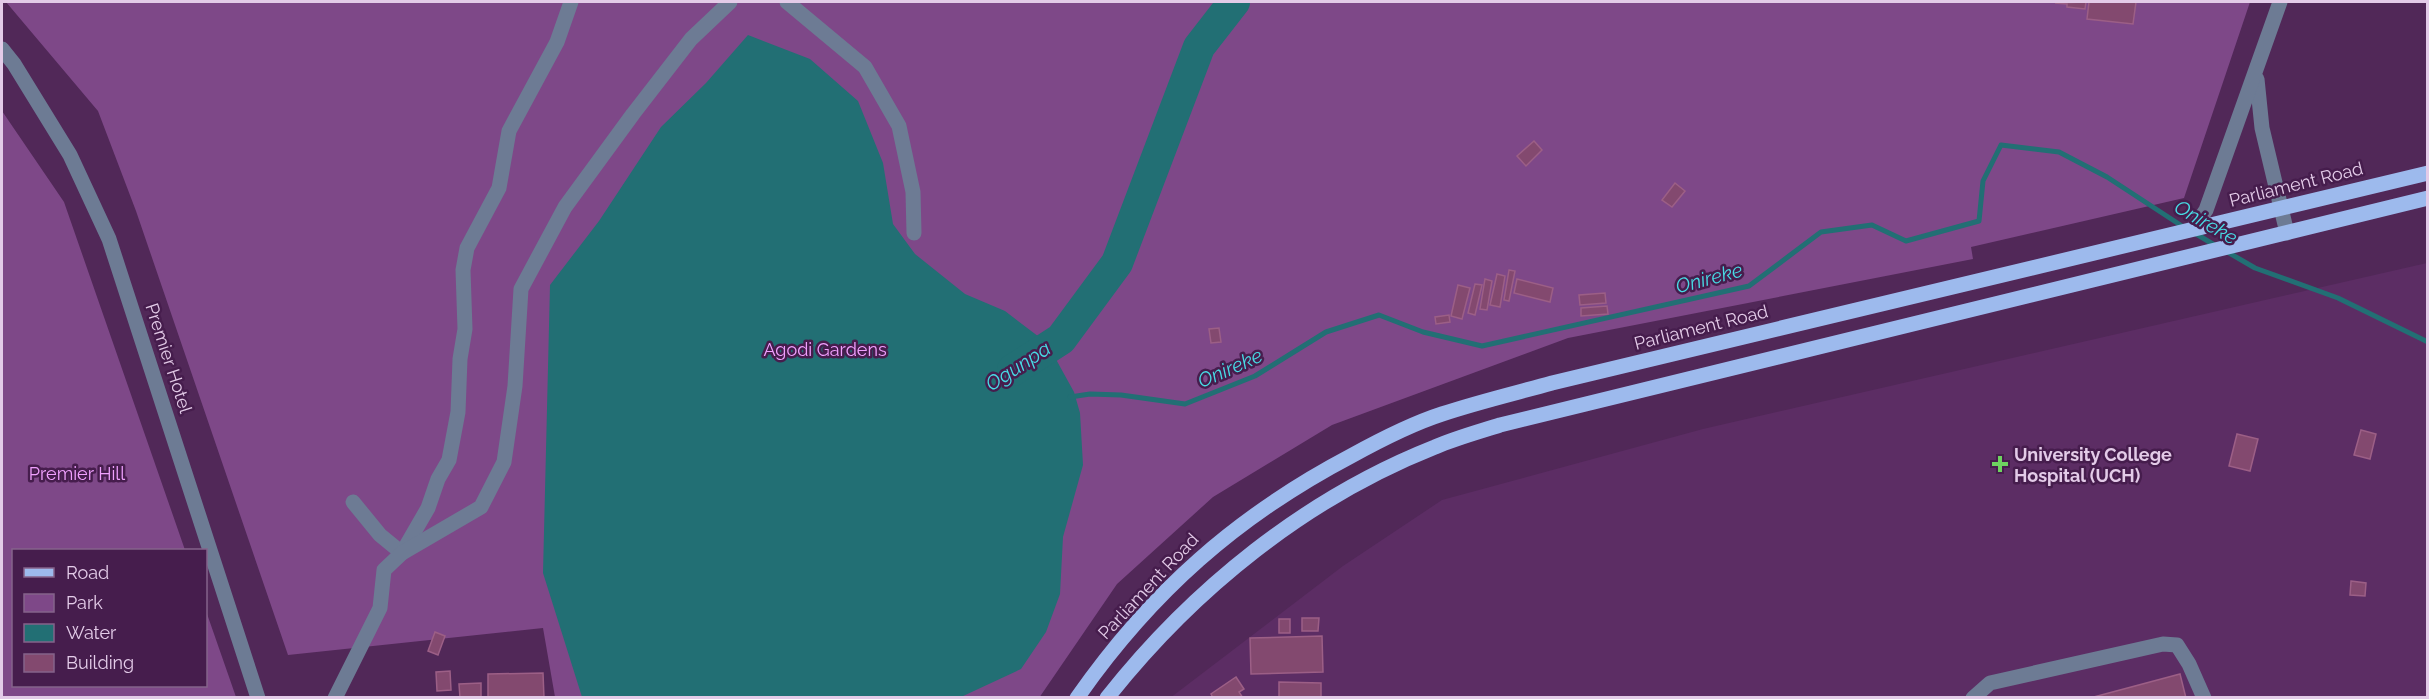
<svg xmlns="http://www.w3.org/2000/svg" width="2429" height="699" viewBox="0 0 2429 699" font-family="Raleway,sans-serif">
	<rect width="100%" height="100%" fill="#512858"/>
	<path fill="#5c2d64" d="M2427,263v434l-1257,1 173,-132 99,-66 261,-71z"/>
	<g fill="#7e4888">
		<path d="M6,2h2244l-66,196 -213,49 2,12 -405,79 -236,87 -119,72 -96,87 -78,114 -484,-1 -12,-69 -255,27 -152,-444 -38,-100z"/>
		<path d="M2,111l62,91 121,348h-171v136h192v-75l30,86h-234z"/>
	</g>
	<path fill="#226f74" d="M748,35l62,24 48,42 25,62 10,61 22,30 50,40 40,17 42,32 27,49 6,21 3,52 -20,72 -3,57 -14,38 -25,37 -60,28h-379l-39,-124 7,-288 49,-64 62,-94 45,-44z"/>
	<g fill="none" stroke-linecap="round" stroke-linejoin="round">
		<g stroke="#226f74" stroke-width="5">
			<path d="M2193,232l23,14"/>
			<path d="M2224,250l31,18 83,30 90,44"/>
			<path d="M1070,397l20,-3 31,1 64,9 70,-28 71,-44 53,-17 44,17 59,14 267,-60 72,-54 51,-7 34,16 73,-20 4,-40 18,-36 58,7 48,25 78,51"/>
		</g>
		<path stroke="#226f74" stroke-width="32" d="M1013,370l48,-31 56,-76 82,-216 35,-45"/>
	</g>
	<g fill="#83496f" stroke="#9c5f86" stroke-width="1.5">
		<path d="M2086,2l-1,7 -18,-2v-3l-12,-1z"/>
		<path d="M2089,2h47l-3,22 -46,-5z"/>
		<path d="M1534,141l8,9 -16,16 -9,-10z"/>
		<path d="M1675,183l10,8 -13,16 -10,-7z"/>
		<path d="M1509,270l6,1 -6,30 -5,-1z"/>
		<path d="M1497,274l8,2 -5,31 -10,-2z"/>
		<path d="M1485,279l7,2 -5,29 -7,-1z"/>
		<path d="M1517,279l36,9 -3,14 -36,-9z"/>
		<path d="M1475,284l7,1 -7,30 -7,-2z"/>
		<path d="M1458,285l12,3 -8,31 -11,-3z"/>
		<path d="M1605,293l1,10 -26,2 -1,-10z"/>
		<path d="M1607,306l1,8 -27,2v-8z"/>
		<path d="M1449,315l1,7 -14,2 -1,-7z"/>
		<path d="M1219,328l2,14 -10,1 -2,-14z"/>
		<path d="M2361,430l15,4 -6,25 -16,-4z"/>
		<path d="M2237,434l21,5 -8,32 -21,-5z"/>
		<path d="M2351,581l15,2 -1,13 -15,-1z"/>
		<path d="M1302,618h17l-1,13h-16z"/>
		<rect x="1279" y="619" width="11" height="14"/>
		<path d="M435,632l10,4 -7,19 -10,-4z"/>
		<path d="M1322,636l1,36 -72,2 -1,-36z"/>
		<path d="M450,671l1,19 -14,1 -1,-19z"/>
		<path d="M543,673l1,25h-56v-24z"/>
		<path d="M2180,674l6,24h-96z"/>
		<path d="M1236,677l8,12 -5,3 4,6h-30l-2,-4z"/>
		<path d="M1279,682l42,1v15h-42z"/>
		<path d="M481,683v15h-21l-1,-14z"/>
	</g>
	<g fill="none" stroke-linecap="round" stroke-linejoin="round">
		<g stroke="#6d7b94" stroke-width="15">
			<path d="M787,2l78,65 34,59 14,66 1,41"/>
			<path d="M2,49l12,15 56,91 39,84 149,459"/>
			<path d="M2257,79l5,49 25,105"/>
			<path d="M2201,227l-4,-4 9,-13 74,-208"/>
			<path d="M353,502l27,33 22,18 26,-45 10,-29 11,-19 9,-48 2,-53 5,-30 -2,-59 4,-22 32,-60 10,-57 48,-89 14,-40"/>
			<path d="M335,698l45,-90 4,-38 18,-17 79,-46 23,-45 11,-76 6,-97 44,-82 68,-93 58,-75 39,-37"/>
			<path d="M1973,698l17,-15 173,-39 14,1 12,19 15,34"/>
		</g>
		<g stroke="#9dbaed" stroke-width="15">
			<path d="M1077,698c74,-106 160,-182 274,-242 29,-16 60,-32 91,-42 36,-12 74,-21 110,-31l876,-210"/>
			<path d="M1107,698c86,-109 199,-200 328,-251 21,-9 43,-15 65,-22l928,-227"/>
		</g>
	</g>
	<path fill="#6ed360" stroke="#461d4d" stroke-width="2" d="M1997 455h6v6h6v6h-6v6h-6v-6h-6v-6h6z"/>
	<g text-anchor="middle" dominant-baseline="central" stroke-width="5" stroke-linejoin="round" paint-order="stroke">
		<g font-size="18" fill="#e3cbe8" stroke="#461d4d">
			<text transform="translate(2296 184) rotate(-14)">Parliament Road</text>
			<text transform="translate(1701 327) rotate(-14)">Parliament Road</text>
			<text transform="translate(169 358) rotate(72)">Premier Hotel</text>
			<text transform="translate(1148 586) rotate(-47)">Parliament Road</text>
		</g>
		<g font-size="18" fill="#f0a0fe" stroke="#461d4d">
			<text x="825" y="349">Agodi Gardens</text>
			<text x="77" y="473">Premier Hill</text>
		</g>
		<g font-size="18" font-weight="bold" fill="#e3cbe8" stroke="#461d4d" text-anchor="start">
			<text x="2014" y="454">University College<tspan x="2014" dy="21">Hospital (UCH)</tspan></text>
		</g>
		<g font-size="20" font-style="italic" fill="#48dbe4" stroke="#461d4d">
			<text transform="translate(2206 222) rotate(30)">Onireke</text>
			<text transform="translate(1709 278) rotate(-15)">Onireke</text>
			<text transform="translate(1018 366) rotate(-33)">Ogunpa</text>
			<text transform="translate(1230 368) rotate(-24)">Onireke</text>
		</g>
	</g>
	<rect width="2429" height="699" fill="none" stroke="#e3cbe8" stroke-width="6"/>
	<rect x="12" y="549" width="195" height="138" fill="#461d4d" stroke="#85638b" stroke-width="1.5"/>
	<rect x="24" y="568" width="30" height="9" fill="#9dbaed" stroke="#85638b" stroke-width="1.5"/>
	<text x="66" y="579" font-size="18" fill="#e3cbe8">Road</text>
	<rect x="24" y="594" width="30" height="18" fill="#7e4888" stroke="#85638b" stroke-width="1.5"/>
	<text x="66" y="609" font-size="18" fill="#e3cbe8">Park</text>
	<rect x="24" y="624" width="30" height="18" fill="#226f74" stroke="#85638b" stroke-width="1.5"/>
	<text x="66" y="639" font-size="18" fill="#e3cbe8">Water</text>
	<rect x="24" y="654" width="30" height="18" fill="#83496f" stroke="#85638b" stroke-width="1.5"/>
	<text x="66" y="669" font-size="18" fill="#e3cbe8">Building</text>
</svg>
